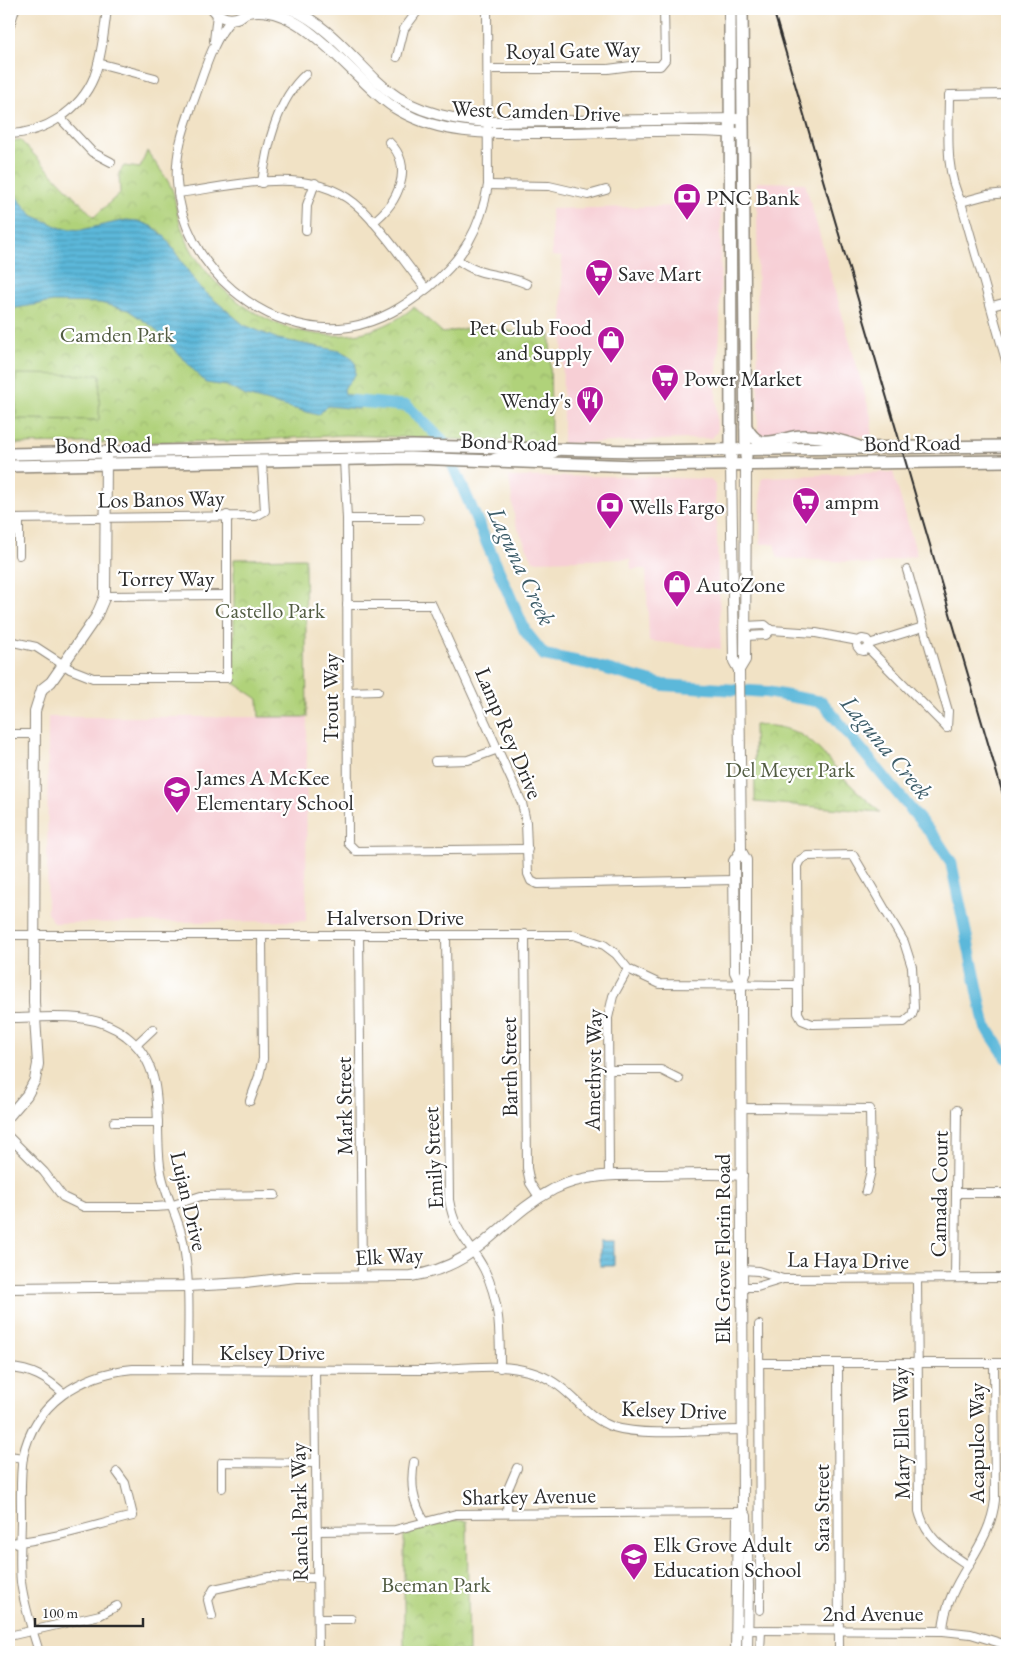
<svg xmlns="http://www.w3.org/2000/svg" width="1016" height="1661" viewBox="0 0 1016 1661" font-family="'EB Garamond',serif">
	<defs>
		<pattern id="park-crowns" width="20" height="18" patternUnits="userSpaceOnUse" patternTransform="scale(1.25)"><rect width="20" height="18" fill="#b0d27a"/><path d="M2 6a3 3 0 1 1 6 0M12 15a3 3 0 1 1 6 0" fill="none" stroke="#98b46a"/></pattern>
		<pattern id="water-rules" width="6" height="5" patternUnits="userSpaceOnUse" patternTransform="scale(1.25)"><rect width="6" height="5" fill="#5cb8da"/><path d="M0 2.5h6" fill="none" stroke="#4c96b1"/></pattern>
	</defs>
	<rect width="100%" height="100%" fill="#fff"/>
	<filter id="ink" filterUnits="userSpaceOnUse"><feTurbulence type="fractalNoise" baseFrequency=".02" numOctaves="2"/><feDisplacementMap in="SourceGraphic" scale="10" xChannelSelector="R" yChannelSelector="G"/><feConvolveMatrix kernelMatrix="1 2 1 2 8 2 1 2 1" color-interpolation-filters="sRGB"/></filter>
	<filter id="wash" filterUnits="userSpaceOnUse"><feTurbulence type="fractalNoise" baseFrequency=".0096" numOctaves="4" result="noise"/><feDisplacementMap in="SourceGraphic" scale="20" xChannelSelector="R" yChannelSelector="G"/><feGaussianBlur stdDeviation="1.12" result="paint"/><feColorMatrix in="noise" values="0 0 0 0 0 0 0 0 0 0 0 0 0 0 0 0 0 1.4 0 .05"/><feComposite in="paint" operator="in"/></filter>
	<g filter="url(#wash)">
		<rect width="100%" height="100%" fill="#f1e2c5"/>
		<g fill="#f7cfd5">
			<path d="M757,182l48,1 67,237 -1,17 -58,-6h-22l-27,5 -6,-4z"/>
			<path d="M721,205l-1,128 -4,51 1,48 -5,6 -149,6 -1,-187 -10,-1 -1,-47z"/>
			<path d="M893,472l24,83 -46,10 -21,-3 -72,-4 -4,-14h-14l1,-64 3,-3z"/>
			<path d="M618,476l89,3 5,2 3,4 6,164 -72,-8 -3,-72h-15l-1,-10 -97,2 -18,-39 -6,-45z"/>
			<path d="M48,717h259l-1,204 -253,2 -6,-11z"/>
		</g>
		<g fill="url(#park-crowns)" stroke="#6e7e52">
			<path d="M20,140l74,77 26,-24 -1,-20 5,-7 16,2 7,-17c8,12 19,25 25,38 3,7 3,15 5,23 3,13 8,26 15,39 43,73 151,116 222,56l29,26 25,-5 82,6 1,109 -206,-8 -107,6 -229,3v-303z"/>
			<path d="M305,558l2,159h-48l-1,-18 -25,-17 3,-7 -2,-13v-103z"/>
			<path d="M754,725c53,0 61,21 92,55 11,12 23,21 34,32l-125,-10z"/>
			<path d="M453,1520l14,1 2,131h-65v-117z"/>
		</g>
		<path fill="#b0d27a" stroke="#6e7e52" d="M16,374l84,1 -1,45 -83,-1z"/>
		<g fill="url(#water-rules)" stroke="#447282">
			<path d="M9,188l23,27 29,13 20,2 45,-10 12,1 15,6 12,10 34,50 45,38 34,14 62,12 11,6 5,8 -1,10 -11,13 1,6 16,3 8,5 -11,7 -30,-3 -10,9 -72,-19 -19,-10 -21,-3 -53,-56 -25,-17 -28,-7 -47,-1 -44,7z"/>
			<rect x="600" y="1241" width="14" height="25"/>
		</g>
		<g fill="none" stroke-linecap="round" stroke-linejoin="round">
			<path stroke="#5cb8da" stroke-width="12" d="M353,401l54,5 35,34 83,191 19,24 41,8 78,22 103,7 56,10 116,140 13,20 34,163 22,33"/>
		</g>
	</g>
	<g filter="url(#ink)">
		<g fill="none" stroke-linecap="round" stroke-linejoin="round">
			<defs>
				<g id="street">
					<path d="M232,19c-21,22 -29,58 -40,86 -9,25 -17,49 -15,77 4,83 88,157 172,145 31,-5 56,-21 80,-40 34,-28 52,-59 59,-102l-1,-176"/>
					<path d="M9,28l6,-19"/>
					<path d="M214,41l3,-27"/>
					<path d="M397,57l7,-28 15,-20"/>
					<path d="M98,63l57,15"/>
					<path d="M488,69h120l23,-3h29l5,-6 -1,-51"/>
					<path d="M1007,94l-58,1c0,36 -5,74 12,107l46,162"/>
					<path d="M60,118l32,34 19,10"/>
					<path d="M9,134c35,-1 71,-23 85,-57 8,-21 10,-46 13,-68"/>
					<path d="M262,183c5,-38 15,-83 44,-109"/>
					<path d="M488,185l61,1 39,9 18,-5"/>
					<path d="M178,193c59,-7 135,-31 183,16 24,23 44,54 65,80"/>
					<path d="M961,202l26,-7 20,-2"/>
					<path d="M373,222c25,-19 42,-55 16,-80"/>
					<path d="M306,230l1,-25 8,-22"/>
					<path d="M458,260c25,19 44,12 69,24"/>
					<path d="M992,306l15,-4"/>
					<path d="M344,460l3,59 1,324 8,8 172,-2"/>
					<path d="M9,519l247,-3 9,-5 -3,-48"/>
					<path d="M347,519h72"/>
					<path d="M19,555v-36"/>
					<path d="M907,570l41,141 -1,17"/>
					<path d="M105,596l121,-1"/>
					<path d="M347,605h85l90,198 4,19 2,52 3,7 6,3 197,-4"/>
					<path d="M745,626l20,-1 6,5 45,3 42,8"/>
					<path d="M745,636l21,-1 5,-5"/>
					<path d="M9,641l27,6 34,22 23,9h134v-163"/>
					<path d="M869,644l54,-17"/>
					<path d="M868,648l-4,3 -4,-1 -3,-4 1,-5 4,-2 5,1 2,4 -1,4 79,80"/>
					<path d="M347,692l31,-1"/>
					<path d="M9,734h24"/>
					<path d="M435,761l33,-1 30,-11"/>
					<path d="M853,855l51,87 8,25 2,41 -2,7 -8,7 -92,2 -10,-4 -4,-7 -1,-147 3,-6 7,-4z"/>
					<path d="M525,934l2,234 3,15 9,14"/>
					<path d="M9,935h565l30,10 12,9 12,15 32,15 137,1"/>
					<path d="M359,935l3,342"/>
					<path d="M446,935l3,265c6,34 20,41 35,69 16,31 16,64 16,99"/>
					<path d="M9,1018c38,0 85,-8 117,18 42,32 28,84 34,130 3,27 18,49 23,75 8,42 5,86 5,129"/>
					<path d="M136,1045l17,-16"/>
					<path d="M608,1070h53l18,9"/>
					<path d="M250,1101l9,-25 4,-17 -1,-124"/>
					<path d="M741,1108l129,1 1,62 -5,20"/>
					<path d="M114,1122h44"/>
					<path d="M9,1137l35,35 19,25 21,10h71l15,-1 31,-10 74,-1"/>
					<path d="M609,1176l-1,-158 5,-22 15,-27"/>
					<path d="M956,1193h51"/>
					<path d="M742,1270l16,1 25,8 224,-1"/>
					<path d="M955,1278l2,-168"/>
					<path d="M917,1279l2,232c7,28 27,39 50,55"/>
					<path d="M742,1287h15l26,-8"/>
					<path d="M759,1325l1,285"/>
					<path d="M760,1363h247"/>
					<path d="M838,1364l1,288"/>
					<path d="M9,1368c22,1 38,10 54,25"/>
					<path d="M315,1370l3,282"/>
					<path d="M9,1456l14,2"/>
					<path d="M414,1462c-4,23 -1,41 11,60"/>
					<path d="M222,1488v-26l93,1"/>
					<path d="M507,1513l1,-24 9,-21"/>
					<path d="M317,1531l78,-1 61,-16 287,-2"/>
					<path d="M9,1543c42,-3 82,-17 124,-27l-8,-33 -8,-11"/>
					<path d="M212,1616l-4,-16 6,-11 55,-12 49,1"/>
					<path d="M318,1619h33"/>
					<path d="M742,1630l201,1 28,3 36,11"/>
					<path d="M943,1631c2,-50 47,-81 52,-131l-1,-137"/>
					<path d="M9,1636l91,-21 17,-9"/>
					<path d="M39,1652c-7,-23 -15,-46 -18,-70 -2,-22 0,-45 0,-68 0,-19 -1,-39 2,-57 11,-54 58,-83 110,-88l297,1c42,-2 93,-12 129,16 19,14 31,33 54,41 32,10 94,3 130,3"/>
					<path d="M760,1652l1,-22"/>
				</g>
				<g id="secondary">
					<path d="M213,9c10,13 26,13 36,0"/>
					<path d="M291,9c36,16 57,44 85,71 30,30 71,40 112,42l254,-3"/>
					<path d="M248,12c56,-12 109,75 152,99 46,26 97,22 148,22 62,0 126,-5 189,0"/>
					<path d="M494,459c14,-4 57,0 63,-9"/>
					<path d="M731,465l3,196 5,9 2,181 5,9v112l-5,13v12l2,515 3,4 2,70 -1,66"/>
					<path d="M739,670l6,-10 1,-195"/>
					<path d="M741,851l-7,10 1,111 6,13"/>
					<path d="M9,1116l18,-21 8,-15 3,-16 -4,-62 1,-291 7,-22 9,-7 45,-65 9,-21 1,-139"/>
					<path d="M9,1288l178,-2 59,-3 50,-6 115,-1c70,-10 87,-58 143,-87 34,-17 72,-14 108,-14 27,-1 54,-2 80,0"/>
					<path d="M736,1652l2,-135 5,-5"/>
				</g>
				<g id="primary">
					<path d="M730,9l1,449"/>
					<path d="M742,9l4,448"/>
					<path d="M746,427c3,5 6,11 13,14 11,5 30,-5 42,-5 21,-1 41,4 61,12"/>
					<path d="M9,454l404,-8 221,5 373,-5"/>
					<path d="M9,466l401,-8 226,8 371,-5"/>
				</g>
			</defs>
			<use href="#street" stroke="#8e8678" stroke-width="10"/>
			<use href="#secondary" stroke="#8e8678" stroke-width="12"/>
			<use href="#primary" stroke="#8e8678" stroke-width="14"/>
			<use href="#street" stroke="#fff" stroke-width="8"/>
			<use href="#secondary" stroke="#fff" stroke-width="10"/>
			<use href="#primary" stroke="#fff" stroke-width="11"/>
			<path stroke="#2b2b2b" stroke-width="2" d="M773,9l234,799"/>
		</g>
	</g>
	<defs>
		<symbol id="bank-pin" viewBox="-11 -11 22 30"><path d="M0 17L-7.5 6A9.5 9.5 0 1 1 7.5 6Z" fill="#b5179e" stroke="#fff"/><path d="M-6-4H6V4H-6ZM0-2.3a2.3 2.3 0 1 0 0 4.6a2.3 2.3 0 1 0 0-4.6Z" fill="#fff"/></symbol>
		<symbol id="supermarket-pin" viewBox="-11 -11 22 30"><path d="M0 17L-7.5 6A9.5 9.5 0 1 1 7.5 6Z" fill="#b5179e" stroke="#fff"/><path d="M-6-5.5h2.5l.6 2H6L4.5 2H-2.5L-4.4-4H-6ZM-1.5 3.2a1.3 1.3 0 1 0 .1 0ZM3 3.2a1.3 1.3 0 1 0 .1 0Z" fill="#fff"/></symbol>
		<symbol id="shop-pin" viewBox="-11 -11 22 30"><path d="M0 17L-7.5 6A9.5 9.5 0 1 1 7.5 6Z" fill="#b5179e" stroke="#fff"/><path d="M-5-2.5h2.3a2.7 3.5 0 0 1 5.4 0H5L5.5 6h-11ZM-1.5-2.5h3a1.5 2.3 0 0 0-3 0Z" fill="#fff"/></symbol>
		<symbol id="restaurant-pin" viewBox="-11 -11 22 30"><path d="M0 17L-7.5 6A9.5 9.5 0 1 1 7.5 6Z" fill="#b5179e" stroke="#fff"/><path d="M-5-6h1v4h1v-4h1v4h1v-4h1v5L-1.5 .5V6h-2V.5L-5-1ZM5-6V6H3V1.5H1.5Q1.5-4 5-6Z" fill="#fff"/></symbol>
		<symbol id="school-pin" viewBox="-11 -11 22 30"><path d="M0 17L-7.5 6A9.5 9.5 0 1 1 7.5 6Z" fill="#b5179e" stroke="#fff"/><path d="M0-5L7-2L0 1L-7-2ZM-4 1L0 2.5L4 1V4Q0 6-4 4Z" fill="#fff"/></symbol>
	</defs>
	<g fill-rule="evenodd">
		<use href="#bank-pin" x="671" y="181" width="32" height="43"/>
		<use href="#supermarket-pin" x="583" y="257" width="32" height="43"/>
		<use href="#shop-pin" x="595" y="324" width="32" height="43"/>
		<use href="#supermarket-pin" x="649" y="362" width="32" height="43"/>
		<use href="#restaurant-pin" x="574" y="384" width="32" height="43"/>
		<use href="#supermarket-pin" x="790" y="485" width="32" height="43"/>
		<use href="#bank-pin" x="594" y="490" width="32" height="43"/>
		<use href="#shop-pin" x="661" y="568" width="32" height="43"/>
		<use href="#school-pin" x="161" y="774" width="32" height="43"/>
		<use href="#school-pin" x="618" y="1541" width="32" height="43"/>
	</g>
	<g text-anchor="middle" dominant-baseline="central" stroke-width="4.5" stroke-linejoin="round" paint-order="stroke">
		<g font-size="22" fill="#2b2b2b" stroke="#fff">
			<text transform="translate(573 50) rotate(-1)">Royal Gate Way</text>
			<text transform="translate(536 111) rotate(2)">West Camden Drive</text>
			<text transform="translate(509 442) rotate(2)">Bond Road</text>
			<text transform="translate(912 443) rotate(-1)">Bond Road</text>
			<text transform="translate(103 445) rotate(-1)">Bond Road</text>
			<text transform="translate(161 499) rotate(-1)">Los Banos Way</text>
			<text x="166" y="578">Torrey Way</text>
			<text transform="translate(330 698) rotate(-90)">Trout Way</text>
			<text transform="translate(509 733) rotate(67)">Lamp Rey Drive</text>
			<text x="395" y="917">Halverson Drive</text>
			<text transform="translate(509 1067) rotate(-91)">Barth Street</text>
			<text transform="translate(593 1070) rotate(-89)">Amethyst Way</text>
			<text transform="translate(344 1106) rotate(-91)">Mark Street</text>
			<text transform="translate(433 1158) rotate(-93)">Emily Street</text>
			<text transform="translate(939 1194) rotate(-89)">Camada Court</text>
			<text transform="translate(189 1201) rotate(77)">Lujan Drive</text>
			<text transform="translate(722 1249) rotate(-90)">Elk Grove Florin Road</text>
			<text transform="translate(389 1256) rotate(-3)">Elk Way</text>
			<text transform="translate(848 1260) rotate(1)">La Haya Drive</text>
			<text x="272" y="1352">Kelsey Drive</text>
			<text transform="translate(674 1410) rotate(2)">Kelsey Drive</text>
			<text transform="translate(901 1433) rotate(-91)">Mary Ellen Way</text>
			<text transform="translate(976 1443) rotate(-90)">Acapulco Way</text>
			<text transform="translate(529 1496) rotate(-1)">Sharkey Avenue</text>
			<text transform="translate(821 1508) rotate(-90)">Sara Street</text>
			<text transform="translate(299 1512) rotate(-91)">Ranch Park Way</text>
			<text x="873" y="1613">2nd Avenue</text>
		</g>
		<g font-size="22" fill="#2b2b2b" stroke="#fff" text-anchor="start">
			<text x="706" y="197">PNC Bank</text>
			<text x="618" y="273">Save Mart</text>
			<text x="592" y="327" text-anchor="end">Pet Club Food<tspan x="592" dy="25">and Supply</tspan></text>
			<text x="684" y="378">Power Market</text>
			<text x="571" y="400" text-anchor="end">Wendy's</text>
			<text x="825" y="501">ampm</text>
			<text x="629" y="506">Wells Fargo</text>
			<text x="696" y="584">AutoZone</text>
			<text x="196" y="777">James A McKee<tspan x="196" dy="25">Elementary School</tspan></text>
			<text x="653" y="1544">Elk Grove Adult<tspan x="653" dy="25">Education School</tspan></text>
		</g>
		<g font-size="22" fill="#535d43" stroke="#fff">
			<text x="117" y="334">Camden Park</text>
			<text x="270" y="610">Castello Park</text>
			<text x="790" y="769">Del Meyer Park</text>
			<text x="436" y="1584">Beeman Park</text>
		</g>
		<g font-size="24" font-style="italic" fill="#3c5c68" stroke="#fff">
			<text transform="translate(522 566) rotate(65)">Laguna Creek</text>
			<text transform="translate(887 747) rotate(50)">Laguna Creek</text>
		</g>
	</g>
	<rect width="1016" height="1661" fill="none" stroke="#fff" stroke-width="30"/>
	<path d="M35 1618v8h108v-8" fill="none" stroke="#2b2b2b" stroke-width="2.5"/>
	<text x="42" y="1618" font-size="15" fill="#2b2b2b" stroke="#ffffff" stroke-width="4" paint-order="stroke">100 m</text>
</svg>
